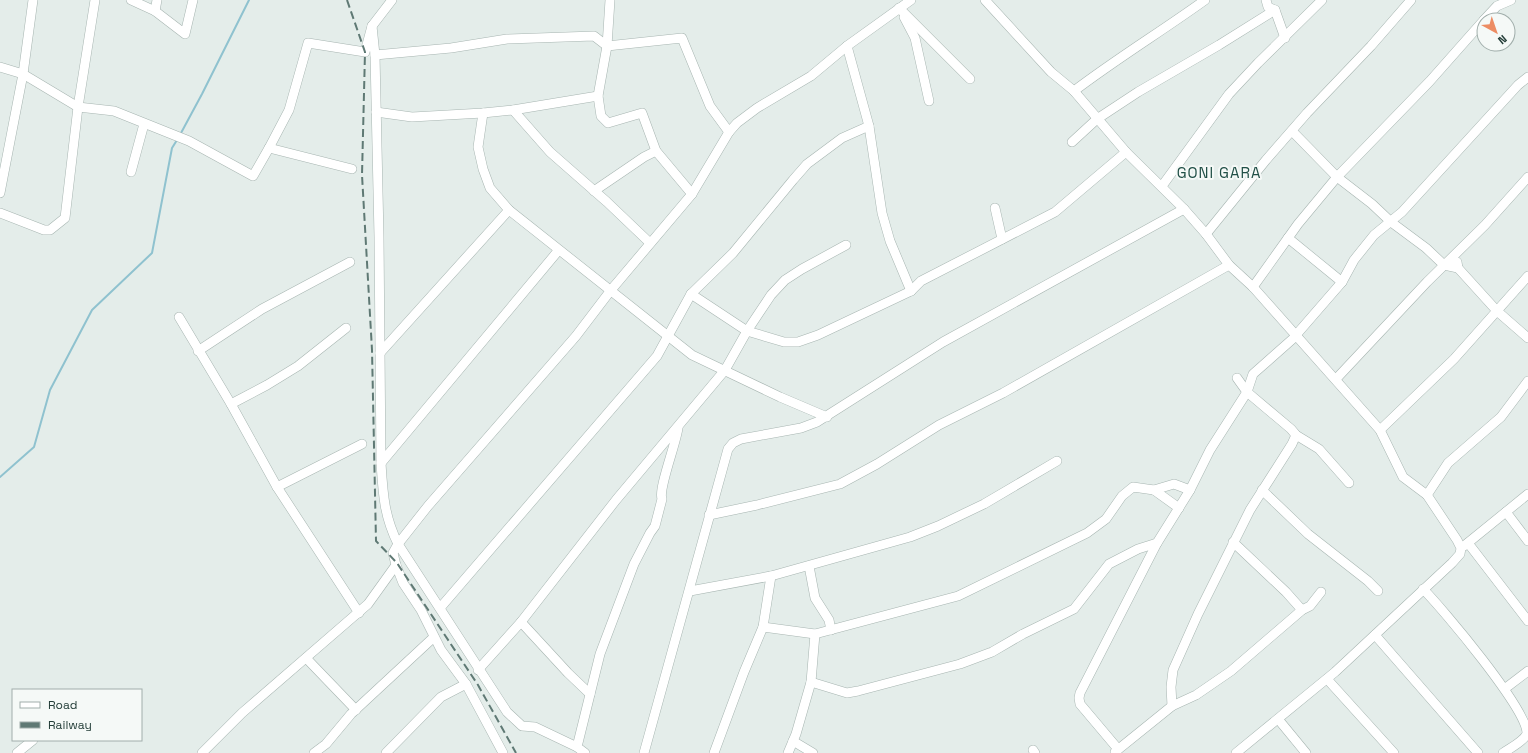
<svg xmlns="http://www.w3.org/2000/svg" width="1528" height="753" viewBox="0 0 1528 753" font-family="'Space Grotesk',sans-serif">
	<rect width="100%" height="100%" fill="#e4edea"/>
	<g fill="none" stroke-linecap="round" stroke-linejoin="round">
		<g stroke="#8fc2cf" stroke-width="2">
			<path d="M181,133l21,-39 47,-94"/>
			<path d="M0,477l34,-30 16,-57 42,-80 60,-57 20,-105 5,-8"/>
		</g>
		<defs>
			<g id="minor">
				<path d="M131,0l24,11 30,23 8,-34"/>
				<path d="M610,0l-3,46 -9,50 3,20 7,7 34,-10 14,38 36,43"/>
				<path d="M985,0l66,72 23,19 52,61 58,57 22,25 23,31 24,22 127,143 23,47 24,18 30,45 4,8 -1,6 -8,9 -117,109 -99,81"/>
				<path d="M1266,0l2,7 7,3 10,28"/>
				<path d="M899,8l71,71"/>
				<path d="M155,11l2,-11"/>
				<path d="M904,17l11,21 14,63"/>
				<path d="M1484,20l13,-14 14,-6"/>
				<path d="M372,26l3,29 4,182 2,226c2,31 3,53 17,81l109,168 15,14 13,1 42,20 8,6"/>
				<path d="M847,46l22,80 13,87 8,28 21,50"/>
				<path d="M375,55l76,-7 56,-9 87,-3 13,10 75,-8 28,68 19,26"/>
				<path d="M0,67l23,7 55,33 36,4 75,30 64,35 16,-28 20,-38 19,-67 57,9 7,-26 20,-26"/>
				<path d="M1074,91c42,-32 88,-60 131,-91"/>
				<path d="M513,110l37,42 57,50 43,41"/>
				<path d="M376,112l36,5 71,-4 30,-3 85,-14"/>
				<path d="M483,113l-5,34 5,22 7,19 19,22 183,145 88,42 47,20"/>
				<path d="M1292,131l45,46 35,27 19,18 35,26 18,17 14,3"/>
				<path d="M1072,142l25,-23 41,-27 81,-47 56,-35"/>
				<path d="M269,148l83,21"/>
				<path d="M131,172l13,-48"/>
				<path d="M1162,186l67,-92 29,-31 64,-63"/>
				<path d="M594,191l50,-34 12,-6"/>
				<path d="M0,193l23,-119 10,-74"/>
				<path d="M995,208l7,31"/>
				<path d="M0,213l44,17h6l15,-12 13,-111 17,-107"/>
				<path d="M1206,234l60,-74 41,-47 64,-67 40,-46"/>
				<path d="M1288,238l54,44"/>
				<path d="M1457,262l1,6 39,43 31,27"/>
				<path d="M1253,287l45,-63 39,-47 93,-96 54,-61"/>
				<path d="M691,294l56,37 37,11h14l20,-7 93,-44 10,-10 134,-69 71,-60"/>
				<path d="M179,317l52,87 46,83 82,126"/>
				<path d="M1296,335l46,-53 12,-22 20,-25 28,-23 116,-127 10,-8"/>
				<path d="M198,351l64,-42 88,-47"/>
				<path d="M380,353l129,-143"/>
				<path d="M1237,378l10,14 44,37 5,6 23,14 30,34"/>
				<path d="M1336,379l91,-97 58,-57 43,-48"/>
				<path d="M231,404l36,-19 31,-19 48,-38"/>
				<path d="M1380,430l74,-71 74,-83"/>
				<path d="M381,463l177,-212"/>
				<path d="M277,487l85,-43"/>
				<path d="M1154,490l25,18"/>
				<path d="M1262,490l46,44 60,47 10,10"/>
				<path d="M1427,495l21,-32 53,-46 27,-36"/>
				<path d="M1506,512l22,29"/>
				<path d="M709,515l48,-10 83,-21 37,-20 62,-39 64,-32 226,-128"/>
				<path d="M1233,542l53,50 16,18"/>
				<path d="M1468,543l60,78"/>
				<path d="M1464,546l64,-52"/>
				<path d="M396,565l7,18 18,27 20,40 25,34 37,69"/>
				<path d="M809,566l6,32 14,22 2,10"/>
				<path d="M1423,589c19,19 105,121 104,145 -4,8 -17,14 -24,19"/>
				<path d="M690,591l81,-15 139,-39 28,-11 46,-22 73,-43"/>
				<path d="M440,608l217,-252 34,-62 42,-41 60,-73 14,-16 35,-26 27,-12"/>
				<path d="M521,622l47,51 22,21"/>
				<path d="M763,627l52,7 143,-38 129,-63 19,-14 16,-23 11,-9 21,3 20,-6 16,6"/>
				<path d="M1375,635l103,118"/>
				<path d="M306,658l50,52"/>
				<path d="M478,670l43,-48 95,-122 109,-130 22,-39 24,-36 14,-15 17,-11 44,-24"/>
				<path d="M1327,679l67,74"/>
				<path d="M811,682l36,11 11,-2 102,-27 32,-12 31,-18 51,-25 35,-45 29,-15 19,-6"/>
				<path d="M1507,687l21,-16"/>
				<path d="M1172,706l-1,-19 2,-17 25,-56 52,-104 42,-66 4,-9"/>
				<path d="M1278,719l28,34"/>
				<path d="M793,741l20,12"/>
				<path d="M577,747l23,-93 34,-90 16,-31 5,-7 7,-27c-4,-10 14,-55 16,-71"/>
				<path d="M1118,749l-38,-45 -1,-6 1,-5 77,-150 33,-53 20,-40 37,-58 6,-18 43,-38"/>
				<path d="M1033,750l2,3"/>
				<path d="M1115,752l57,-46 24,-11 35,-24 71,-61 8,-4 11,-14"/>
				<path d="M17,753l16,-13"/>
				<path d="M202,753l40,-40 126,-109 28,-39 -3,-12 5,-9 30,-38 148,-170 35,-46 81,-96 37,-62 8,-9 20,-15 54,-32 36,-30 64,-46"/>
				<path d="M314,753l12,-9 25,-30 83,-77"/>
				<path d="M386,753l55,-56 25,-13"/>
				<path d="M644,753l84,-304 5,-6 8,-4 60,-11 16,-6 126,-80 241,-133"/>
				<path d="M714,753l30,-81 19,-45 8,-51"/>
				<path d="M788,753l8,-19 15,-52 4,-48"/>
			</g>
		</defs>
		<use href="#minor" stroke="#a7b5b1" stroke-width="10"/>
		<use href="#minor" stroke="#fff" stroke-width="9"/>
		<path stroke="#5f7974" stroke-width="2" stroke-dasharray="8 4" stroke-linecap="butt" d="M347,0l18,52 -3,123 10,175 4,191 21,22 81,122 38,68"/>
	</g>
	<g text-anchor="middle" dominant-baseline="central" stroke-width="4" stroke-linejoin="round" paint-order="stroke">
		<g font-size="15" letter-spacing="1" fill="#215047" stroke="#f5f9f7">
			<text x="1219" y="172">GONI GARA</text>
		</g>
	</g>
	<rect x="12" y="689" width="130" height="52" fill="#f5f9f7" stroke="#a1aeab"/>
	<rect x="20" y="702" width="20" height="6" fill="#ffffff" stroke="#a1aeab"/>
	<text x="48" y="709" font-size="12" fill="#243e39">Road</text>
	<rect x="20" y="722" width="20" height="6" fill="#5f7974" stroke="#a1aeab"/>
	<text x="48" y="729" font-size="12" fill="#243e39">Railway</text>
	<g transform="translate(1496 32) rotate(140)"><circle r="19" fill="#f5f9f7" stroke="#a1aeab"/>
	<path d="M0-3L7 15L0 10L-7 15Z" fill="#ec8c63"/>
	<text y="-6" font-size="11" font-weight="bold" text-anchor="middle" fill="#243e39">N</text>
	</g>
</svg>
